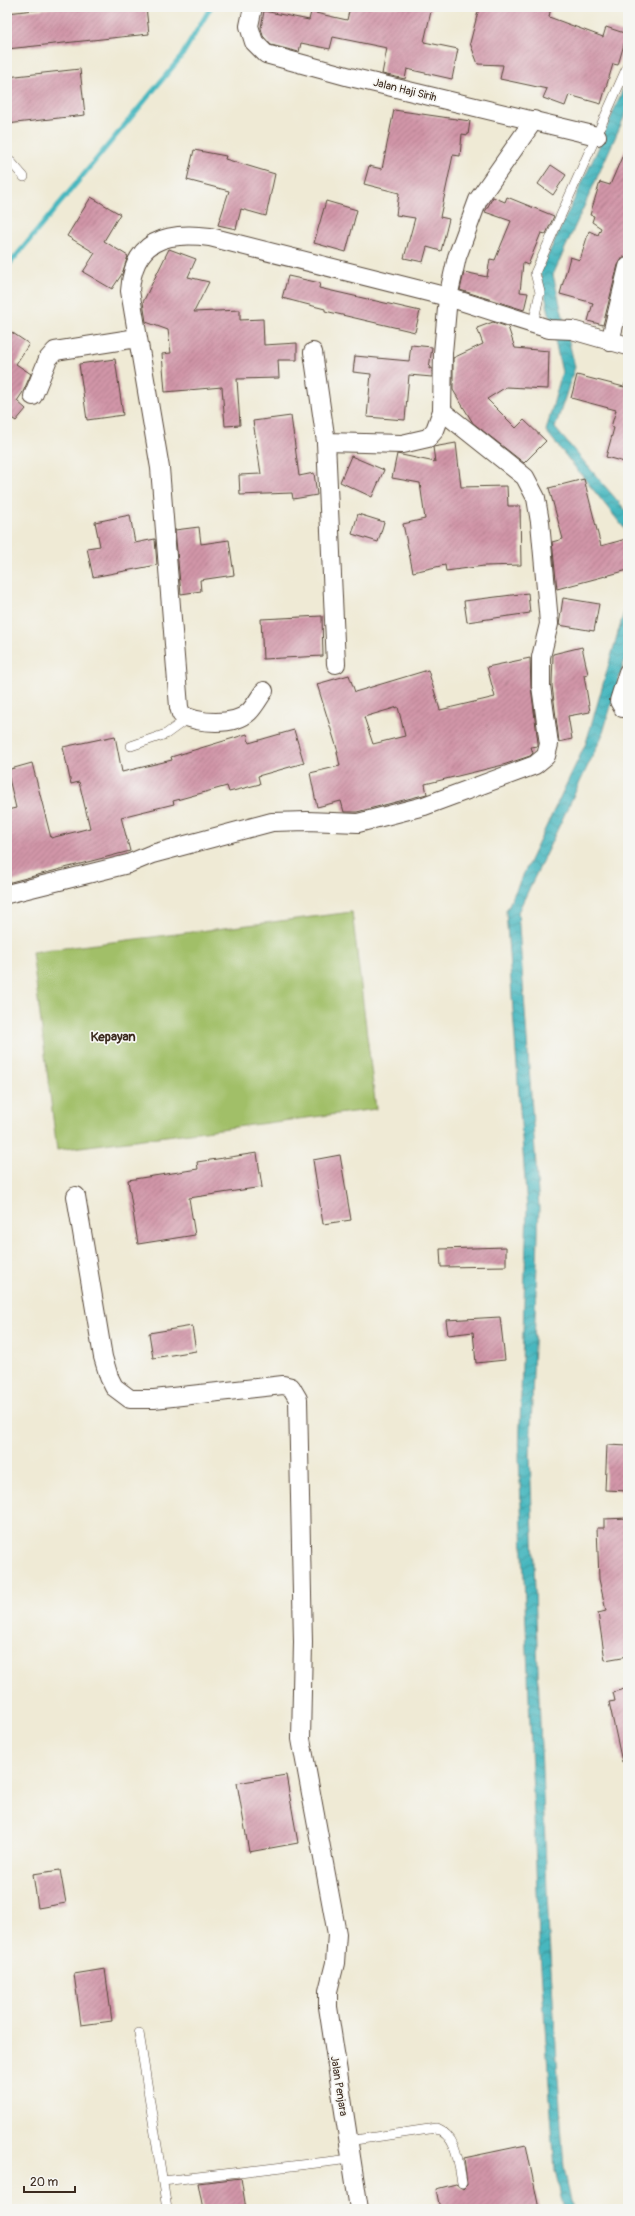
<svg xmlns="http://www.w3.org/2000/svg" width="635" height="2216" viewBox="0 0 635 2216" font-family="Pangolin,sans-serif">
	<defs>
		<pattern id="water-waves" width="16" height="10" patternUnits="userSpaceOnUse"><rect width="16" height="10" fill="#47b7bf"/><path d="M0 5q4-4 8 0t8 0" fill="none" stroke="#3c959b"/></pattern>
		<pattern id="building-hatch" width="6" height="6" patternUnits="userSpaceOnUse"><rect width="6" height="6" fill="#d195a8"/><path d="M-1 1l2-2M0 6l6-6M5 7l2-2" fill="none" stroke="#ab7a88"/></pattern>
	</defs>
	<rect width="100%" height="100%" fill="#f6f6f2"/>
	<filter id="ink" filterUnits="userSpaceOnUse"><feTurbulence type="fractalNoise" baseFrequency=".025" numOctaves="2"/><feDisplacementMap in="SourceGraphic" scale="8" xChannelSelector="R" yChannelSelector="G"/><feConvolveMatrix kernelMatrix="1 2 1 2 8 2 1 2 1" color-interpolation-filters="sRGB"/></filter>
	<filter id="wash" filterUnits="userSpaceOnUse"><feTurbulence type="fractalNoise" baseFrequency=".012" numOctaves="4" result="noise"/><feDisplacementMap in="SourceGraphic" scale="16" xChannelSelector="R" yChannelSelector="G"/><feGaussianBlur stdDeviation="0.9" result="paint"/><feColorMatrix in="noise" values="0 0 0 0 0 0 0 0 0 0 0 0 0 0 0 0 0 1.4 0 .05"/><feComposite in="paint" operator="in"/></filter>
	<g filter="url(#wash)">
		<rect width="100%" height="100%" fill="#efead5"/>
		<path fill="#a1bf67" stroke="#6e7442" d="M352,912l24,197 -319,41 -25,-198z"/>
		<g fill="url(#water-waves)" stroke="#41706e">
			<path d="M628,77v32l-75,166 22,92 -20,61 73,85v20l-82,-102 16,-59 -22,-100 57,-121z"/>
			<path d="M628,598v51l-26,87 -84,176 21,296 -9,248 10,267 9,215 15,231 9,40h-9l-9,-38 -16,-232 -20,-482 8,-248 -21,-298 80,-168z"/>
		</g>
		<g fill="none" stroke-linecap="round" stroke-linejoin="round">
			<path stroke="#47b7bf" stroke-width="5" d="M7,267l174,-210 30,-50"/>
		</g>
		<g id="blocks">
			<g fill="url(#building-hatch)" fill-rule="evenodd">
				<path d="M62,7h84l3,27 -142,15v-36z"/>
				<path d="M350,7h82l-8,35 34,7 -6,30 -45,-10 -2,10 -23,-5 5,-26 -54,-11 -3,12 -29,-6 -2,9 -28,-7 -8,-9 -2,-8 3,-17 45,9 2,-8 36,8z"/>
				<path d="M514,7h37l-2,10 54,20 3,-10 21,7 -9,31 -5,-1 -12,40 -32,-9 -4,11 -22,-8 4,-9 -47,-10 3,-14 -25,-1 -8,-21 9,-35 34,2z"/>
				<path d="M80,69l5,46 -78,9v-47z"/>
				<path d="M394,110l76,11 -2,14 -6,-1 -2,22 -7,-1 -13,62 9,2 -8,32 -14,-4 -4,15 -19,-4 11,-40 -19,-3 3,-22 -35,-9 5,-18 13,3z"/>
				<path d="M628,143v114h-5l-5,8 -15,60 -15,-4 5,-18 -33,-9 10,-37 10,3 9,-29 9,4 3,-7 -9,-6 2,-6 -4,-1 10,-33 10,3z"/>
				<path d="M194,150l32,6 -1,3 50,15 -9,42 -25,-7 -5,20 -18,-4 11,-34 -42,-11z"/>
				<path d="M551,165l15,10 -13,20 -15,-11z"/>
				<path d="M91,197l29,17 -16,27 24,15 -6,18 -10,15 -29,-17 12,-19 -28,-17z"/>
				<path d="M493,197l12,5 2,-5 47,19 -8,18 -5,-1 -13,32 -5,-2 -3,29 8,1 -4,17 -64,-20 4,-18 23,5 3,-18 5,1 16,-39 -26,-9z"/>
				<path d="M326,201l31,9 -11,42 -32,-9z"/>
				<path d="M169,249l27,10 -8,18 21,5 -15,30 46,-2v10l23,-1 1,26 33,-2v17h-19l1,18 -42,1 3,46 -15,1 -3,-39 -57,5 -3,-38 9,-1 -3,-23 -22,-8 -3,-20z"/>
				<path d="M288,276l32,7 -1,5 101,23 -5,21 -90,-21v-2l-43,-11z"/>
				<path d="M493,322l15,5 7,21 34,3 -1,38 -42,-2 -19,12 29,29 8,-8 22,21 -22,22 -51,-40 -20,-33v-32l30,-14 -6,-16z"/>
				<path d="M7,329l22,15 -13,20 15,10 -8,18 -6,9 9,8 -10,12 -9,-6z"/>
				<path d="M411,345l21,2 -3,22 3,-1v9l-23,-2 -4,45 -38,-3 4,-43 -18,-2 2,-16 54,5z"/>
				<path d="M115,359l8,56 -36,5 -8,-56z"/>
				<path d="M577,375l47,12 1,-4h3v80l-22,-6 8,-29 -3,-1 5,-17 -45,-12z"/>
				<path d="M291,416l8,60 15,-3 3,22 -24,4 -1,-6 -52,2 -1,-20 22,-1 -8,-53z"/>
				<path d="M456,443l5,44 46,-1 1,20h12l1,59 -37,1 -38,5 -1,-6 -32,7 -10,-48 22,-5 -5,-36 -28,-5 5,-24 38,8 -2,-15z"/>
				<path d="M351,456l33,14 -12,27 -32,-15z"/>
				<path d="M584,479l17,67 25,-7 2,31 -71,19 -5,-47 11,-3 -14,-51z"/>
				<path d="M358,514l26,8 -6,20 -26,-8z"/>
				<path d="M130,515l5,28 20,-4 2,26 -64,12 -6,-29 13,-2 -5,-24z"/>
				<path d="M199,527l2,17 28,-4 5,35 -34,5 1,11 -20,3 -6,-64z"/>
				<path d="M528,593l2,20 -63,9 -3,-21z"/>
				<path d="M563,598l36,6 -5,27 -35,-6z"/>
				<path d="M322,616l1,40 -60,3 -2,-40z"/>
				<path d="M582,647l6,27 -4,1 6,37 -22,4 4,23 -13,3 -7,-57 1,-31z"/>
				<path d="M530,658l1,29 7,56v3l-7,1 2,6 -3,3 -27,9 -78,19 2,10 -70,18h-13l-3,-11 -24,6 -7,-34 30,-7 -3,-14h1l-21,-68 32,-9 6,17 73,-22 12,40 55,-13 -8,-30zM398,707l7,29 -32,8 -9,-27z"/>
				<path d="M294,730l10,33 -46,13 2,8 -31,8 -2,-6 -54,15 1,3 -53,13 9,34 -123,32v-73l9,-2 -9,-38 25,-7 19,75 39,-10 -11,-46 -8,2 -8,-37 52,-11 7,36 50,-12 -1,-3 76,-23 2,9z"/>
				<path d="M257,1153l5,34 -73,11 6,37 -57,9 -10,-64 70,-11 -1,-7z"/>
				<path d="M340,1155l11,65 -28,4 -10,-64z"/>
				<path d="M506,1247v19l-65,1 -1,-18z"/>
				<path d="M500,1317l5,43 -29,3 -3,-31 -25,3 -2,-15z"/>
				<path d="M192,1326l4,25 -43,7 -4,-25z"/>
				<path d="M607,1445l21,1v45l-23,-1z"/>
				<path d="M628,1518v138l-23,4 -7,-47 8,-2 -7,-32 -2,-51h7v-9z"/>
				<path d="M628,1688v74h-6l-13,-60 6,-1 -2,-9z"/>
				<path d="M286,1775l12,68 -49,9 -12,-69z"/>
				<path d="M60,1870l6,33 -28,5 -5,-34z"/>
				<path d="M105,1969l7,52 -31,4 -7,-51z"/>
				<path d="M526,2145l13,64h-99l-4,-20 20,-5 7,5 4,-4 -3,-27z"/>
				<path d="M241,2178l5,31h-43l-5,-26z"/>
			</g>
		</g>
	</g>
	<g filter="url(#ink)">
		<use href="#blocks" fill-opacity="0" stroke="#564739" stroke-width="1"/>
		<g fill="none" stroke-linecap="round" stroke-linejoin="round">
			<defs>
				<g id="service">
					<path d="M7,161l4,1 13,15"/>
					<path d="M533,324l7,-32 -5,-19 93,-208"/>
					<path d="M131,746l35,-12 22,-16"/>
					<path d="M139,2033l28,176"/>
					<path d="M348,2141l88,-13c22,9 22,34 26,55"/>
					<path d="M163,2181l188,-22"/>
				</g>
				<g id="minor">
					<path d="M253,7l-4,19 5,16 12,12 84,23 247,59"/>
					<path d="M610,342l18,-75"/>
					<path d="M313,352l13,90 76,2 26,-6 7,-8 7,-19 1,-58 5,-56 9,-40 21,-57 56,-80"/>
					<path d="M33,396l15,-37 7,-8 82,-13"/>
					<path d="M326,442l10,222"/>
					<path d="M628,672l-9,29 4,7h5"/>
					<path d="M264,691c-5,7 -9,15 -15,21 -15,14 -51,12 -68,2l-2,-7 -19,-239 -30,-177c3,-50 35,-60 80,-54l238,60 101,32 23,1 56,16"/>
					<path d="M7,894l121,-30 24,-10 120,-32 35,-1 51,2 66,-17 111,-41 11,-9 3,-12 -8,-58v-29l8,-33 -1,-13 -8,-89 -4,-24 -11,-21 -83,-66"/>
					<path d="M76,1196l27,161 6,20 5,10 16,12h24l129,-14 8,2 7,12 5,243 -2,97 36,195 -2,29 -7,28v16l31,202"/>
				</g>
			</defs>
			<use href="#service" stroke="#564739" stroke-width="10"/>
			<use href="#minor" stroke="#564739" stroke-width="20"/>
			<use href="#service" stroke="#fff" stroke-width="9"/>
			<use href="#minor" stroke="#fff" stroke-width="18"/>
		</g>
	</g>
	<g text-anchor="middle" dominant-baseline="central" stroke-width="3.5" stroke-linejoin="round" paint-order="stroke">
		<g font-size="11" fill="#3b2a1e" stroke="#f6f6f2">
			<text transform="translate(405 90) rotate(14)">Jalan Haji Sirih</text>
			<text transform="translate(339 2086) rotate(81)">Jalan Penjara</text>
		</g>
		<g font-size="13" font-weight="bold" fill="#3b2a1e" stroke="#f6f6f2">
			<text x="113" y="1037">Kepayan</text>
		</g>
	</g>
	<rect width="635" height="2216" fill="none" stroke="#f6f6f2" stroke-width="24"/>
	<path d="M24 2186v6h51v-6" fill="none" stroke="#3b2a1e" stroke-width="2"/>
	<text x="30" y="2186" font-size="12" fill="#3b2a1e" stroke="#f6f6f2" stroke-width="3" paint-order="stroke">20 m</text>
</svg>
